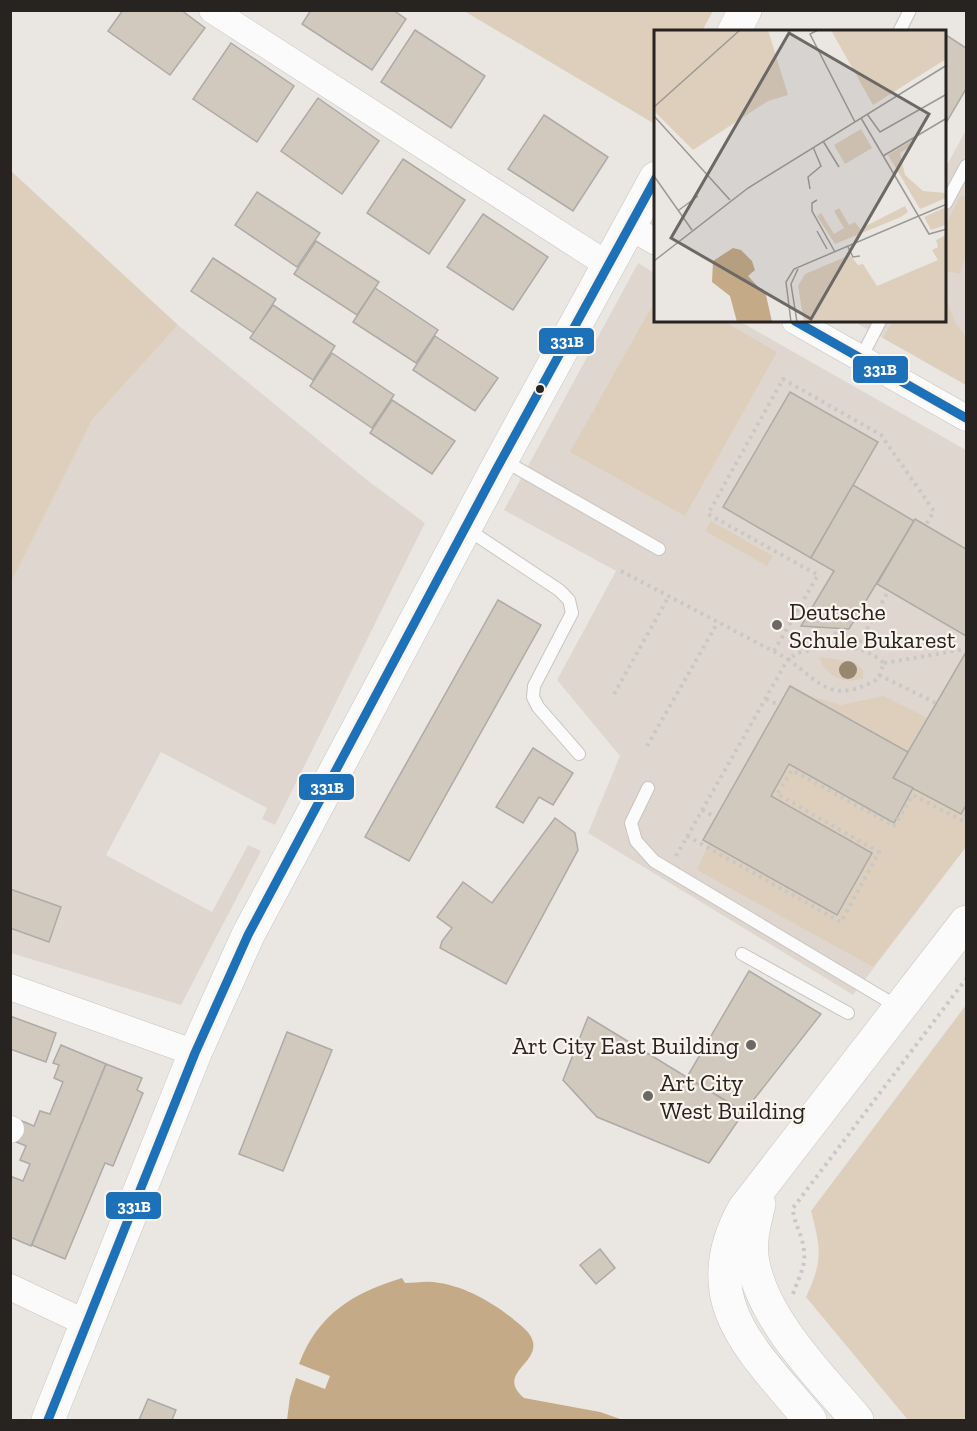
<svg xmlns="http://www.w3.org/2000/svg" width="977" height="1431" viewBox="0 0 977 1431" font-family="'Zilla Slab',serif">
	<rect width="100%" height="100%" fill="#eae7e3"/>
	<g fill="#dfd7cf">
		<path d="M966,130v255l-108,-61 2,-3h86v-154z"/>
		<path d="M638,263l18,11v47h83l227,129v397l-113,148 -265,-162 32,-77 -63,-76 59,-109 -112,-61z"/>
		<path d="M178,325l189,155 58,43 -150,302 -13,-6 5,-11 -106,-56 -55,103 106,57 36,-67 13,6 -80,154 -170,-52 -1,-371 82,-162z"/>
	</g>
	<g fill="#ddcfbc">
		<path d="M464,11h249l-11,20 -46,1v85l-3,6z"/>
		<path d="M11,171l167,154 -86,95 -81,162z"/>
		<path d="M961,195l5,3v56l-6,20 -14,-3v-47z"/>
		<path d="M656,299v22h67l54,31 -92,164 -115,-64z"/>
		<path d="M946,299l9,23 11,15v48l-83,-47 10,-17h53z"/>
		<path d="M711,521l62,35 -6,10 -62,-35z"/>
		<path d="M820,657l34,5 9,8v8c-17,8 -40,-3 -43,-21z"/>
		<path d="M807,695l34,10 42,-9 45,22 -20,34z"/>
		<path d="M789,764l104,58 20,-34 47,26 6,-9v42l-93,120 -176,-97 12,-27 129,72 34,-62 -101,-57z"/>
		<path d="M966,1005v415h-58l-102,-123c17,-36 15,-48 5,-86z"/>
	</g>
	<path fill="#c4aa86" d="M402,1278l3,5c9,0 19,-2 28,-1 29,3 56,18 79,36 8,7 19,14 21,24 5,22 -37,32 -9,56l76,14 23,8h-336l3,-23 6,-19 29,11 5,-13 -31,-12c19,-50 54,-71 103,-86z"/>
	<g fill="#d1c9be" stroke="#adaaa7" stroke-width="1.5">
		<path d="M123,10h58l24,18 -35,47 -62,-44z"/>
		<path d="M311,10h82l13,9 -34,51 -70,-46z"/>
		<path d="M415,30l70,46 -34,52 -70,-46z"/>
		<path d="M946,35l20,13v41l-20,34z"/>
		<path d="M231,43l63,43 -37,56 -64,-43z"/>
		<path d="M318,98l61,43 -37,53 -61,-43z"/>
		<path d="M544,115l64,42 -35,54 -65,-42z"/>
		<path d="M403,159l62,41 -36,54 -62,-41z"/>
		<path d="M257,192l63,41 -23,34 -62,-42z"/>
		<path d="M483,214l65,43 -35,53 -66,-43z"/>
		<path d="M316,241l63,41 -22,33 -63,-41z"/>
		<path d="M213,258l63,41 -22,34 -63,-42z"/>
		<path d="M375,288l63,42 -22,33 -63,-41z"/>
		<path d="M273,305l62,41 -22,34 -63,-42z"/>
		<path d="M435,336l63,42 -23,33 -62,-41z"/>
		<path d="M332,353l62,42 -22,33 -62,-42z"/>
		<path d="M790,392l88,50 -67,116 -88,-51z"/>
		<path d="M392,400l63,41 -23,33 -62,-41z"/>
		<path d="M853,485l61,36 -65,108 -48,-3 33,-55 -23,-13z"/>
		<path d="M915,519l51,30v87l-89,-52z"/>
		<path d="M498,600l43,25 -132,236 -44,-24z"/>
		<path d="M966,652v153l-5,9 -68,-36z"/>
		<path d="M790,686l118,66 -15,26 20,10 -19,35 -105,-59 -18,32 101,57 -35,62 -134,-75z"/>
		<path d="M533,748l40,25 -20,32 -14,-8 -16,26 -27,-16z"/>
		<path d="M555,818l20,15 3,17 -72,134 -66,-36 2,-7 10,-13 -15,-11 26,-35 29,21z"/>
		<path d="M10,889l51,18 -12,35 -39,-14z"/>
		<path d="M749,971l72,43 -77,98 -57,-35z"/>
		<path d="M10,1016l46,17 -10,29 -36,-13z"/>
		<path d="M588,1017l156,95 -35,51 -112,-46 -34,-37z"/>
		<path d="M287,1032l45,18 -49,121 -44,-17z"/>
		<path d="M61,1045l45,19 -75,182 -21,-9v-61l13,5 7,-17 -10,-4 6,-14 -12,-5 8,-20 12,5 6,-15 10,3 13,-32 -9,-4 5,-13 -6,-2z"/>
		<path d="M106,1064l36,14 -5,12 6,3 -30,73 -8,-3 -40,96 -33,-14z"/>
		<path d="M600,1249l15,19 -19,16 -16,-19z"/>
		<path d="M148,1399l28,11 -4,10h-33z"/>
	</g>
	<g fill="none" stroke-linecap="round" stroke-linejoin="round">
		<defs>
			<g id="lane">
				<path d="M899,32l11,-22"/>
				<path d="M946,203l20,-37"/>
				<path d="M861,358l19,-37"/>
				<path d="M503,460l156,89"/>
				<path d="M467,529l92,61 10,10 3,13 -38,73 -1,11 5,10 41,47"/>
				<path d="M648,788l-17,35 5,18 18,20 244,146"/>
				<path d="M742,954l106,59"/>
			</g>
			<g id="street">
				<path d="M212,10l396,255"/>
				<path d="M630,227l26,15"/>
				<path d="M795,321l171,97"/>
				<path d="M10,987l185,66"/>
				<path d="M10,1130l1,-1"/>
				<path d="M10,1287l76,36"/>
			</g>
			<g id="secondary">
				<path d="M734,32l11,-22"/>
				<path d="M759,1204c-5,20 -10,39 -6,59 11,58 67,113 104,157"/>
				<path d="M48,1420l147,-367 53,-118 248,-465 160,-292"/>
				<path d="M810,1420c-55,-68 -118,-118 -66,-211l222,-287"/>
			</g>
		</defs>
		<use href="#lane" stroke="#c7c4c1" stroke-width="14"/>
		<use href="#street" stroke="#c7c4c1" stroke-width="27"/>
		<use href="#secondary" stroke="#c7c4c1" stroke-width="34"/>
		<g stroke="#c9c8c6" stroke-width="4" stroke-dasharray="3 4.5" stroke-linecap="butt">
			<path d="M621,571l167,88 -112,197"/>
			<path d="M825,646l14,-17"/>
			<path d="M824,647c26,1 40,-1 60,16l-6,16c-45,24 -54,8 -90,-20l10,-6z"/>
			<path d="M856,649l33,-59"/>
			<path d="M774,651l44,-76 -110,-61 75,-135 98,56 53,76 -8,14"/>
			<path d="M884,663l82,-14"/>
			<path d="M879,675l57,28"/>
			<path d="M614,694l55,-98"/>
			<path d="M766,699l13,6"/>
			<path d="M647,746l71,-124"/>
			<path d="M702,810l13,7"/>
			<path d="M687,836l154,86 38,-70 -102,-58 15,-24 102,56 19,-31 50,26 3,-7"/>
			<path d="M793,1294c8,-23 16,-31 8,-57 -3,-10 -8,-18 -8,-29l173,-229"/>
		</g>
		<use href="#lane" stroke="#fcfbfb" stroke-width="12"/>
		<use href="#street" stroke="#fcfbfb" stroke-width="26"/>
		<use href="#secondary" stroke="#fcfbfb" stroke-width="33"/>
		<defs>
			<g id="bus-1">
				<path d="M795,321l171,97"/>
				<path d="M48,1420l147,-367 53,-118 248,-465 160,-292"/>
			</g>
		</defs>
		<use href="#bus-1" stroke="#fbf5ed" stroke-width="14"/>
		<use href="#bus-1" stroke="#1d71b8" stroke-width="9"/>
	</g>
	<circle fill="#97876f" cx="848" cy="670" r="9"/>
	<circle fill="#262321" stroke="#fbf5ed" stroke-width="2" cx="540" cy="389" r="5"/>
	<g fill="#6b6865" stroke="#fbf5ed" stroke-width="2">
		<circle cx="777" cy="625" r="6"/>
		<circle cx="751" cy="1045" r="6"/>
		<circle cx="648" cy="1096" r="6"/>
	</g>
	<g text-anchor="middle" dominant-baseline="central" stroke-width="4.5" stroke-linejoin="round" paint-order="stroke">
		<g font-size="24" fill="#262321" stroke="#fbf5ed" text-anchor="start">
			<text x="789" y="611">Deutsche<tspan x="789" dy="28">Schule Bukarest</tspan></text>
			<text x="739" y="1045" text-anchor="end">Art City East Building</text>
			<text x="660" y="1082">Art City<tspan x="660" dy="28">West Building</tspan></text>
		</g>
	</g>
	<g transform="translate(654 30)">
		<rect width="292" height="292" fill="#eae7e3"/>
		<path d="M0,0h114l20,65 -20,6 -75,49 -39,-39zM177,0h111l4,3v26l-73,46zM207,99l11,19 -27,16 -11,-19zM257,111l2,4 -13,8 5,22 18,16 23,2v5l-26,11 -32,-54zM251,176l3,6 -7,5 -66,27 -18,-28 4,-3 13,21 10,-6 -10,-17 5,-3 10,17 6,-3 5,7zM292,177v18l-15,5 -7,-13zM292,205v87h-142l-6,-36 7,-12 45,-19 8,10 5,-1 14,22 61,-26 -6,-10 6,-3 -2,-7z" fill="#ddcfbc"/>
		<path d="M79,218l8,2 11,11 3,9 -7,6 18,19 6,27h-35l-7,-26 -18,-14 1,-21z" fill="#c4aa86"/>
		<path fill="none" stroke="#9c9995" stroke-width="1.5" d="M164,0l-8,4 45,88M0,77l86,-77M213,84l13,18 67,-38M0,86l76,84M207,88l68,116 18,-5M169,111l16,26M229,126l64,-38M0,146l38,54M156,159l-2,-12 13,-11 -8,-19M163,170l-5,3v8l23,41M25,180l19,-14M163,201l10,18M194,217l5,10 7,-1M0,231l94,-73 199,-123M137,292l-5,-40 8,-13 153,-65M143,292l-6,-38 7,-15"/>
		<path fill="#6b6865" fill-opacity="0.15" stroke="#6b6865" stroke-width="3" d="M135,3l140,81 -118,205 -140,-81z"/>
		<rect width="292" height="292" fill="none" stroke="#262321" stroke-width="3"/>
	</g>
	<g stroke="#fbf5ed" stroke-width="2">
		<rect x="538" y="327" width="57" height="28" rx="6" fill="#1d71b8"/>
		<rect x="852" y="355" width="57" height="29" rx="6" fill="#1d71b8"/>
		<rect x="298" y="773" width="57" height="28" rx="6" fill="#1d71b8"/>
		<rect x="105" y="1191" width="57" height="29" rx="6" fill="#1d71b8"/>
	</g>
	<g font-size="16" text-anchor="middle" font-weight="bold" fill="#fff">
		<text x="567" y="347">331B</text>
		<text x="880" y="375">331B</text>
		<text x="327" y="793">331B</text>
		<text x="134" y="1212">331B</text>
	</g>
	<rect width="977" height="1431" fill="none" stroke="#262321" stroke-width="24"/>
</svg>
